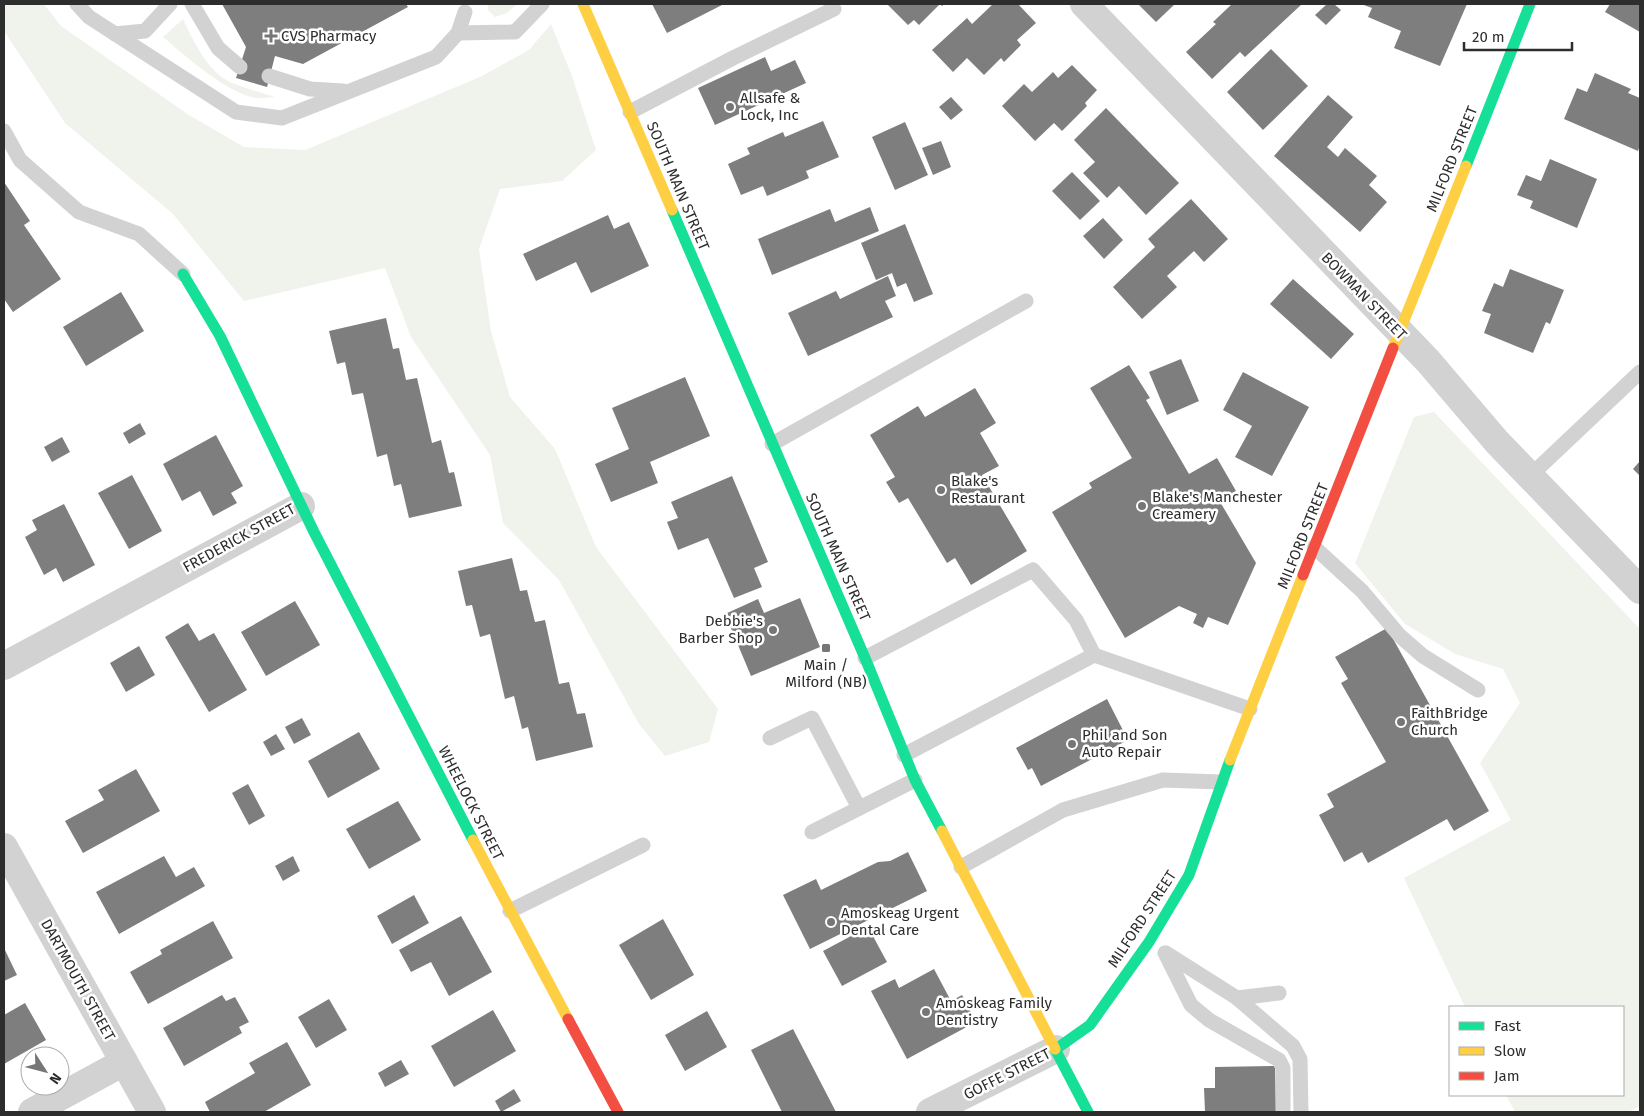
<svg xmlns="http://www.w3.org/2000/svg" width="1644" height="1116" viewBox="0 0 1644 1116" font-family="'Fira Sans',sans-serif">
	<rect width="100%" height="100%" fill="#fff"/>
	<g fill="#f0f3eb">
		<path d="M4,4h40l17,22 128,89 55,32 61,3 175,-73 49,-27 22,-26 21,52 24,74 -34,31 -62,8 -21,60 12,82 19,66 45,52 41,98 122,162 -9,33 -44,14 -26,-32 -80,-144 -56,-57 -13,-68 -79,-118 -26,-69 -141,33 -71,-87 -108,-91 -61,-92z"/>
		<path d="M488,4h29l-10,9 -12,4 -7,-7z"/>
		<path d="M183,19c10,21 24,52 47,63 14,6 30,10 45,15 -6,0 -13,2 -19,1 -28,-4 -72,-43 -93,-61z"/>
		<path d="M1434,412l206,217v477l-12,6h-113l-9,-17h117v-88h-158l-61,-129 107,-58 -31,-57 40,-60 -17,-34 -48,-15 -50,-30 -50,-61 59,-146z"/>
	</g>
	<g fill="#7e7e7e">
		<path d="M222,4h184l2,3 -105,57 -28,-8 -8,31 -31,-9 10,-31z"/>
		<path d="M652,4h72l-57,29z"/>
		<path d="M887,4h58l-3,2 -2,-2 -21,21 -5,-5 -6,5z"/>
		<path d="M993,4h25l18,19 -19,17 4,5 -17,17 -3,-4 -17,17 -17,-17 -14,14 -21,-22 35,-32 5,6z"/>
		<path d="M1138,4h37l-19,18z"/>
		<path d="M1232,4h70l-57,53 -5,-5 -28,27 -26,-27 30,-28 -3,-2z"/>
		<path d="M1327,4h7l7,6 -15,15 -11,-10z"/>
		<path d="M1361,4h106l-27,62 -46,-18 7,-17 -33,-14 4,-9z"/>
		<path d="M1610,4h30v28l-35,-20z"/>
		<path d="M1271,49l37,37 -45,44 -36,-38z"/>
		<path d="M765,57l6,14 24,-11 11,23 -91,42 -17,-37z"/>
		<path d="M1072,65l25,25 -12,13 2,3 -25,25 -8,-8 -19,18 -33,-35 22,-22 8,8 21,-20 5,6z"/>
		<path d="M1595,73l36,16 -3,4 12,5v47l-2,6 -74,-32 13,-31 10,4z"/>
		<path d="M1328,95l25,22 -26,30 11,10 7,-9 32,28 -8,9 18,17 -27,30 -86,-76z"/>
		<path d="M951,97l12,13 -12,10 -12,-13z"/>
		<path d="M1106,108l73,75 -33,32 -27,-29 -12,12 -24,-25 12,-11 -21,-22z"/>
		<path d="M823,121l16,36 -33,14 3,7 -42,18 -4,-10 -22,9 -13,-31 22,-10 -3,-6 36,-16 2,5z"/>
		<path d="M905,122l23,53 -33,15 -23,-53z"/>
		<path d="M941,141l10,26 -18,8 -11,-27z"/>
		<path d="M1550,159l47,20 -20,49 -47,-20 3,-7 -16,-6 9,-20 15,6z"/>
		<path d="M1072,172l28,29 -20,19 -28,-29z"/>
		<path d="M4,182l26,39 -6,4 37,54 -48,33 -9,-13z"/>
		<path d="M1191,199l37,40 -24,23 -10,-11 -27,25 10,11 -35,32 -29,-32 42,-40 -7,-8z"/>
		<path d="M870,207l9,24 -107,44 -14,-36 72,-30 5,13z"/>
		<path d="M608,215l6,14 15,-7 20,44 -58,27 -15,-31 -40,19 -13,-27z"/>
		<path d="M1103,218l20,22 -19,19 -21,-23z"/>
		<path d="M905,224l28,70 -19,8 -8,-19 -9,4 -5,-14 -16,7 -15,-37z"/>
		<path d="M1510,269l54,21 -14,34 -4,-2 -13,31 -49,-20 7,-19 -9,-3 12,-28 9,4z"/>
		<path d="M888,276l8,20 -11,5 8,16 -85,39 -20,-43 48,-22 4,8z"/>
		<path d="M1293,279l61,55 -23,25 -61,-55z"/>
		<path d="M121,292l23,39 -58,35 -23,-39z"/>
		<path d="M386,318l7,31 6,-1 7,32 11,-2 15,65 9,-3 8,33 5,-1 8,34 -53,12 -8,-34 -7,2 -7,-32 -10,3 -14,-64 -11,2 -7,-33 -8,2 -8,-33z"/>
		<path d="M1181,359l18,42 -32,14 -18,-43z"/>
		<path d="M1129,365l21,33 -4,2 43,74 28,-16 19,33 -17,9 37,63 -28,62 -20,-8 -5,11 -10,-5 4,-9 -18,-8 -54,32 -73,-126 40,-24 -3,-5 43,-25 -42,-70z"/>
		<path d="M1243,372l66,35 -37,69 -37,-19 17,-31 -29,-16z"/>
		<path d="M685,377l25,59 -60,26 8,21 -47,19 -16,-38 34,-15 -17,-41z"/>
		<path d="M975,388l21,35 -16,10 19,33 -17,9 45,76 -56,34 -16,-27 -8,5 -39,-65 -9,5 -13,-21 9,-5 -25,-42 48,-29 7,11z"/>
		<path d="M140,423l6,11 -17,10 -6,-11z"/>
		<path d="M216,435l27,51 -12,7 6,10 -24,13 -13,-25 -18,10 -19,-37z"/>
		<path d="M62,437l8,15 -18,10 -8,-15z"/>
		<path d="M1640,461v15l-7,-7z"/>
		<path d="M132,475l30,56 -33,18 -31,-56z"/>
		<path d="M732,476l36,86 -14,6 8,19 -28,11 -26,-60 -30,12 -11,-28 11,-4 -7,-16z"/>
		<path d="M64,504l31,61 -32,17 -7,-14 -12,7 -19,-38 12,-7 -5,-10z"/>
		<path d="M512,558l8,33 7,-1 8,32 10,-2 14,64 10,-2 8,32 8,-1 8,34 -57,14 -8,-34 -6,2 -8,-33 -9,3 -15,-65 -10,3 -8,-32 -6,1 -8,-35z"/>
		<path d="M800,598l20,49 -69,29 -26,-62 33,-15 6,14z"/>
		<path d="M295,601l25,44 -54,31 -25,-44z"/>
		<path d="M188,623l11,18 15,-8 33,57 -38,22 -44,-75z"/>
		<path d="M1387,628l102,183 -35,20 -7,-12 -79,44 -6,-11 -18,10 -25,-47 15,-8 -7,-13 59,-32 -45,-79 7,-4 -13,-22z"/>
		<path d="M139,646l16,29 -29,17 -16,-29z"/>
		<path d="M1107,699l21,41 -87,46 -9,-18 -4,2 -12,-22z"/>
		<path d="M302,718l9,17 -17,9 -9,-17z"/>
		<path d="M359,732l21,37 -52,29 -20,-37z"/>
		<path d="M276,734l9,15 -14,7 -8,-14z"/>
		<path d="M136,769l24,42 -77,42 -18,-32 39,-21 -6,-10z"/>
		<path d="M248,784l17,32 -16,9 -17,-32z"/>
		<path d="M398,801l23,39 -52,29 -23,-40z"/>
		<path d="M908,852l19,39 -117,58 -27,-54 33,-16 5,11 57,-28 12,-1z"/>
		<path d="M164,856l12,21 18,-10 11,19 -86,48 -23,-42z"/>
		<path d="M293,856l7,15 -17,10 -8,-15z"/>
		<path d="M414,895l15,28 -37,21 -15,-28z"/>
		<path d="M461,916l31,56 -43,24 -18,-34 -20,10 -12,-22z"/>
		<path d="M663,919l31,56 -43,25 -32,-55z"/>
		<path d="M213,921l20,37 -85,46 -18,-32 32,-18 -2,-4z"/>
		<path d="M868,927l19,35 -45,24 -19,-35z"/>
		<path d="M4,948l13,27 -13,6z"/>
		<path d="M934,969l17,32 11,-6 14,27 -69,37 -36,-68 24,-12 4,9z"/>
		<path d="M222,995l4,6 9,-4 14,25 -10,5 3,6 -58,33 -21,-38z"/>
		<path d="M329,999l18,31 -31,18 -18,-31z"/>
		<path d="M25,1003l21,37 -42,24v-49z"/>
		<path d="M493,1010l23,41 -62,36 -23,-41z"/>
		<path d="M707,1011l20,36 -42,24 -20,-36z"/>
		<path d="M793,1029l43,83h-54l-31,-62z"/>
		<path d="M287,1042l24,43 -47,27h-54l-5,-10 50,-29 -6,-10z"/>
		<path d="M401,1060l8,14 -24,13 -7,-14z"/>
		<path d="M1275,1066l1,46h-71l-1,-24h11v-21z"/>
		<path d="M514,1089l7,12 -20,11 -6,-11z"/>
	</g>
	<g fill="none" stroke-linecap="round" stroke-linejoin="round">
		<g stroke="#d2d2d2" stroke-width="15">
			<path d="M77,4l12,13 147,95 46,6 154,-61 22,-24 7,-21"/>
			<path d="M192,4l26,44 22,19"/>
			<path d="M458,33l57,-1 27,-28"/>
			<path d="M115,34l30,-3 25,-27"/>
			<path d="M269,76l41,13 33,2"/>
			<path d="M630,112l103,-54 101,-49"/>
			<path d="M4,131l16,29 59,52 60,22 44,40"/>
			<path d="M772,444l254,-143"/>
			<path d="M1530,476l110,-104"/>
			<path d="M1314,547l48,44 38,45 23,20 55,34"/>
			<path d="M1094,655l156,54"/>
			<path d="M865,658l168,-88 43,50 18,35 -190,100"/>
			<path d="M770,738l42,-20 47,90"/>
			<path d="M812,832l103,-52"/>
			<path d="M961,867l102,-57 100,-30 58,2"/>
			<path d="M510,911l133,-66"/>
			<path d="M1165,953l26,52 18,15 70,40 4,8v44"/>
			<path d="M1166,953l71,45 42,-5"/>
			<path d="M1237,998l56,48 7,13 1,53"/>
		</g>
		<g stroke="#d2d2d2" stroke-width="28">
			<path d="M1084,4l344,357 69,81 143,148"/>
			<path d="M4,666l297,-160"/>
			<path d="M4,847l148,265"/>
			<path d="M32,1112l92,-50"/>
			<path d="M930,1112l126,-63"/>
		</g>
		<g stroke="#16e098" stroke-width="11">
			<path d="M1466,166l64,-162"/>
			<path d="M672,210l193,448 50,122 27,51"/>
			<path d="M183,274l37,62 94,196 159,308"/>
			<path d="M1055,1049l33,63"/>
			<path d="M1056,1049l34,-24 59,-83 40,-67 41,-115"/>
		</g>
		<g stroke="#ffcf43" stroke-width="11">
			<path d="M583,4l89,206"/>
			<path d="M1393,348l73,-182"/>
			<path d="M1230,760l73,-185"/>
			<path d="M942,831l113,218"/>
			<path d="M473,840l95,179"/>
		</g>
		<g stroke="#f24e42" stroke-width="11">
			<path d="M1303,575l90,-227"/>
			<path d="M568,1019l50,93"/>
		</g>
	</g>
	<g fill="#767676" stroke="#fff" stroke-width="2">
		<path d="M268.5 28.5h5v5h5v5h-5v5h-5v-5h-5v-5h5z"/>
		<circle cx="730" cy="107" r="5"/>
		<circle cx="941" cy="490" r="5"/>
		<circle cx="1142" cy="506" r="5"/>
		<circle cx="773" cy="630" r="5"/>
		<rect x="821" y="643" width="10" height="10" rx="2.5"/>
		<circle cx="1401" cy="722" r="5"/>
		<circle cx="1072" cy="744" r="5"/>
		<circle cx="831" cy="922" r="5"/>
		<circle cx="926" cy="1012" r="5"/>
	</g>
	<g text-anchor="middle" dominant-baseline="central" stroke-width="5" stroke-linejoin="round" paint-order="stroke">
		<g font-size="15" fill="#2d2d2d" stroke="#fff" text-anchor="start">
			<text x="281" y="36">CVS Pharmacy</text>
			<text x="740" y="98">Allsafe &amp;<tspan x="740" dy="17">Lock, Inc</tspan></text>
			<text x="951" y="481">Blake's<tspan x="951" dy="17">Restaurant</tspan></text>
			<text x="1152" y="497">Blake's Manchester<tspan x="1152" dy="17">Creamery</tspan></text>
			<text x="763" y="621" text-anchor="end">Debbie's<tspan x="763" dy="17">Barber Shop</tspan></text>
			<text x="826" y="665" text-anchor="middle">Main /<tspan x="826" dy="17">Milford (NB)</tspan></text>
			<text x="1411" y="713">FaithBridge<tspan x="1411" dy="17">Church</tspan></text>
			<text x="1082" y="735">Phil and Son<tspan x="1082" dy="17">Auto Repair</tspan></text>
			<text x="841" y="913">Amoskeag Urgent<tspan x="841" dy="17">Dental Care</tspan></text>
			<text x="936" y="1003">Amoskeag Family<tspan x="936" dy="17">Dentistry</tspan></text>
		</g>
		<g font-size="15" fill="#2d2d2d" stroke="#fff">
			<text transform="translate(1452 159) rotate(-68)">MILFORD STREET</text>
			<text transform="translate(678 186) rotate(67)">SOUTH MAIN STREET</text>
			<text transform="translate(1364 296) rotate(46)">BOWMAN STREET</text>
			<text transform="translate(1303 536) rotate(-68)">MILFORD STREET</text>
			<text transform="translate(239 538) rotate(-29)">FREDERICK STREET</text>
			<text transform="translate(838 557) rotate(66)">SOUTH MAIN STREET</text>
			<text transform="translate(471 803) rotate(63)">WHEELOCK STREET</text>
			<text transform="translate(1142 919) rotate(-57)">MILFORD STREET</text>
			<text transform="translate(78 980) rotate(61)">DARTMOUTH STREET</text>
			<text transform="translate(1007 1074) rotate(-27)">GOFFE STREET</text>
		</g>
	</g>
	<rect width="1644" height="1116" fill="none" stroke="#2d2d2d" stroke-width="10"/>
	<rect x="1449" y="1006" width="175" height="90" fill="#ffffff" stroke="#ababab"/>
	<rect x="1459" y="1022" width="25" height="8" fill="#16e098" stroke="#ababab"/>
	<text x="1494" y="1031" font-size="15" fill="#2d2d2d">Fast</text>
	<rect x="1459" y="1047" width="25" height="8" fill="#ffcf43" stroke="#ababab"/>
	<text x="1494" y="1056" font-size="15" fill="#2d2d2d">Slow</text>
	<rect x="1459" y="1072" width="25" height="8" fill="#f24e42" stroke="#ababab"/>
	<text x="1494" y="1081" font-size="15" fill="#2d2d2d">Jam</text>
	<g transform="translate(45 1071) rotate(126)"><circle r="24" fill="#ffffff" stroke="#ababab"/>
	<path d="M0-4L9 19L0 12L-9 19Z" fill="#767676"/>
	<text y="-8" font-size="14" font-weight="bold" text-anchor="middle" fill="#2d2d2d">N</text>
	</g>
	<path d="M1464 42v8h108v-8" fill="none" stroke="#2d2d2d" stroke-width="2.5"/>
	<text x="1472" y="42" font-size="15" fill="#2d2d2d" stroke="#ffffff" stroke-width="4" paint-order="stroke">20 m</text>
</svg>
